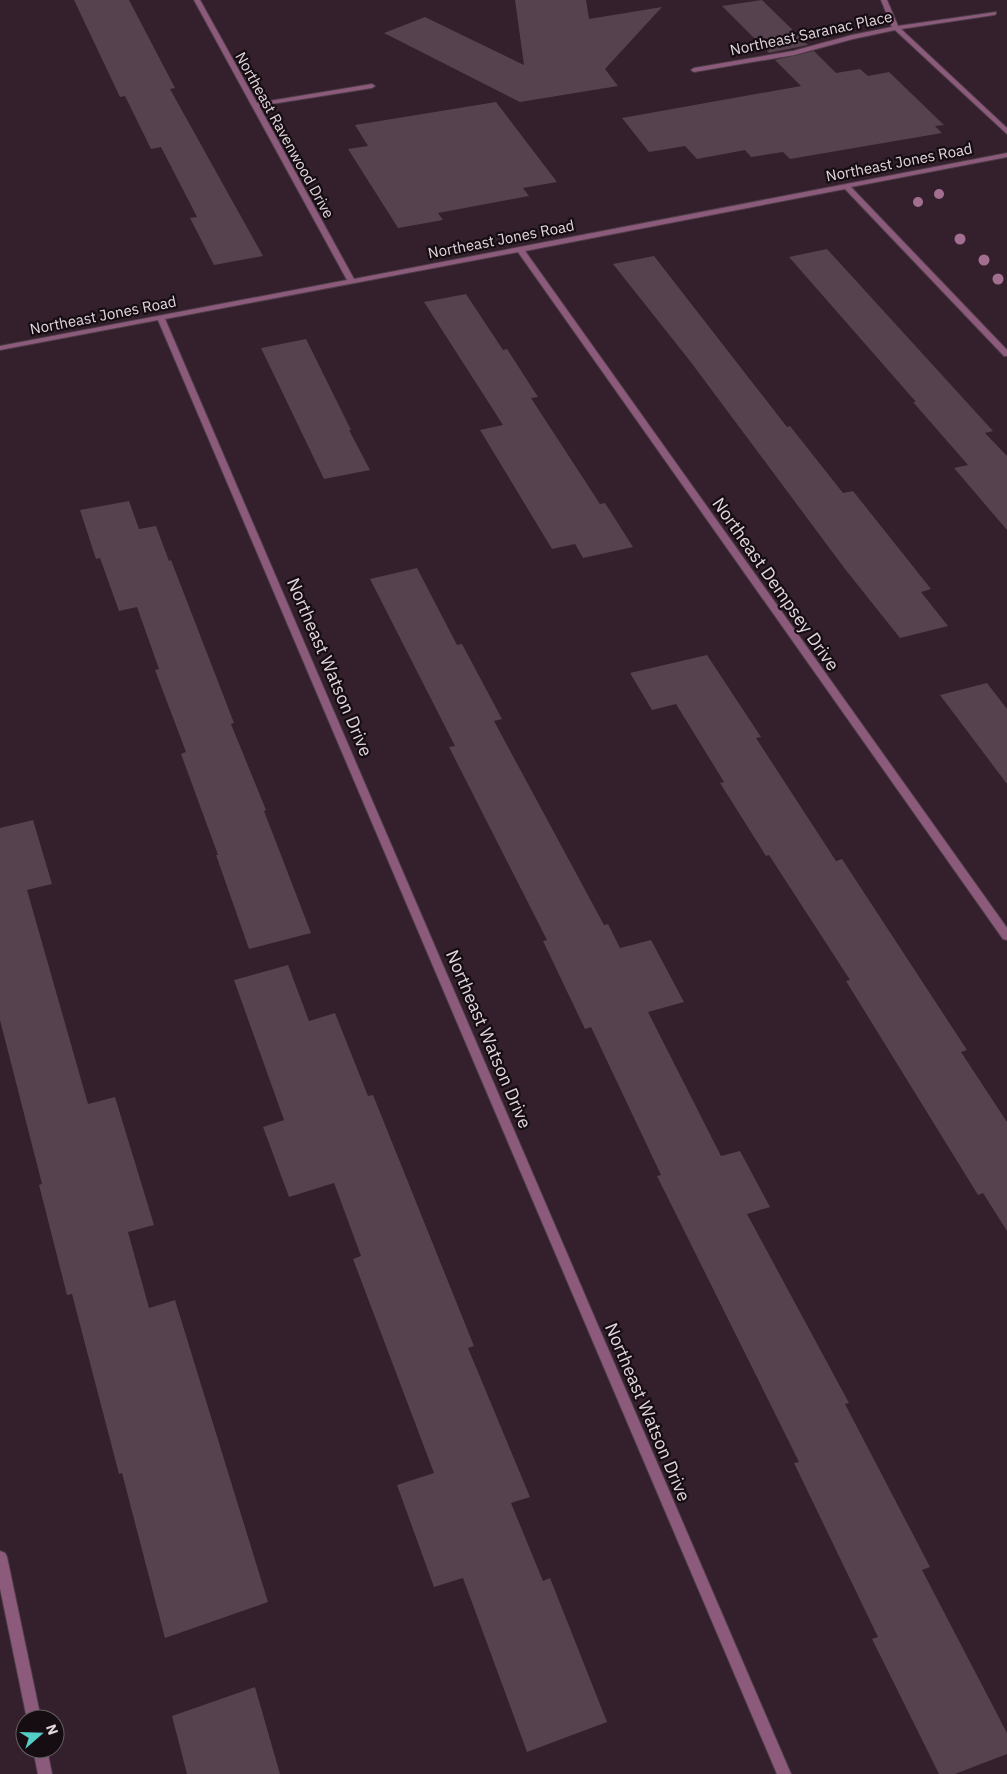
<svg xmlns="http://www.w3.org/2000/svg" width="1007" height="1774" viewBox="0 0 1007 1774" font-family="'IBM Plex Sans',sans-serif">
	<rect width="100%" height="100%" fill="#33202c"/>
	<g fill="#56414e">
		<path d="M74,0h55l46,88 -5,1 93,167 -49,9 -24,-47 7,-1 -36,-70 -10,2 -26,-53 -5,1z"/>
		<path d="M515,0h71l3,19 73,-12 -57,62 13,17 -98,16 -136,-69 41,-16 99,48z"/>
		<path d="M762,0l46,45 -39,8 -47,-47z"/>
		<path d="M814,51l22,22 24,-4 8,7 21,-4 55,53 -9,1 7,7 -152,26 -7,-7 -32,5 -6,-7 -48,9 -12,-13 -36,6 -27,-34 179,-32 -26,-26z"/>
		<path d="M496,102l61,80 -34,6 6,8 -91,17 5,7 -45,8 -50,-79 20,-3 -13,-21z"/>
		<path d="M827,249l166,182 -8,2 22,23v74l-53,-62 14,-3 -55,-63h3l-127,-145z"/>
		<path d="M654,256l133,171 3,-1 53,67 10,-2 78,98 -10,3 27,34 -48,12 -55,-69 -155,-208 -77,-97z"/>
		<path d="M466,294l37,56 4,-1 31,48 -7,1 69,106 5,-1 28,44 -50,11 -8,-14 -23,5 -72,-119 23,-5 -79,-123z"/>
		<path d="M306,339l45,91h-2l21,40 -46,9 -63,-131z"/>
		<path d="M129,501l10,28 17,-3 13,35 2,-1 63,163 -3,1 35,86 -2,1 47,122 -62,16 -33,-94h2l-37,-101 5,-2 -31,-82 4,-1 -22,-62 -18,4 -19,-53 -4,1 -16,-49z"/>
		<path d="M417,568l40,77 5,-1 40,75 -8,2 110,204 4,-1 12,24 31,-8 33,62 -36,10 73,144 19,-5 30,56 -23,7 102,189 -4,1 85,163 -8,3 85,163v21l-52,20h-16l-67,-135 6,-2 -84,-174 5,-1 -142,-286 4,-1 -70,-148 -6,2 -42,-88 4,-1 -98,-193 6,-1 -85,-167z"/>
		<path d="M707,655l54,82 -5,1 80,123 6,-2 125,191 -6,2 46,70v109l-24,-38 -5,2 -132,-214 4,-1 -81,-125 -3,1 -46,-73 4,-1 -48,-78 -24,6 -22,-37z"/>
		<path d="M987,683l20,26v75l-67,-89z"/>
		<path d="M33,820l19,64 -25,6 61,214 27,-7 39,128 -26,7 21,76 26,-8 93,302 -103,36 -43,-165 -3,1 -47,-180 -5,1 -28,-110 3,-1 -42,-164v-192z"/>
		<path d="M288,965l21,56 26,-8 33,83 5,-1 101,251 -6,2 62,149 -19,6 32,78 7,-3 57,144 -80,30 -64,-174 -29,9 -37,-102 37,-12 -81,-214 8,-3 -27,-73 -45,14 -26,-70 21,-7 -50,-140z"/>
		<path d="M255,1687l25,87h-93l-15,-58z"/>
	</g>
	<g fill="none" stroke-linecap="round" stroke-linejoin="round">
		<defs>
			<g id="street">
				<path d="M194,0h6l57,103 115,-19 3,2 -3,2 -113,18 95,173 653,-126v4l-156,30 156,163v6h-3l-159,-167 -320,62 482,677v12l-4,-1 -485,-687 -353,67 626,1455h-14l-619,-1454 -158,30v-4l347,-66z"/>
				<path d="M881,0h6l11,26 98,-14v2l-2,1 -93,14 106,99v6l-112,-104 -42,9 -59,16 -100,17 -3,-2 3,-2 99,-17 59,-16 40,-8z"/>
				<path d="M0,1551l5,2 2,4 34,162h-14l-27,-131z"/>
				<path d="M33,1749h14l5,25h-14z"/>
			</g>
		</defs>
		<use href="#street" stroke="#4f3d48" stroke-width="2"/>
		<use href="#street" fill="#8c5b7b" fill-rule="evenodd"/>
	</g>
	<g fill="#a36f91">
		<circle cx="939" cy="194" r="5"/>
		<circle cx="918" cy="202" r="5"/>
		<circle cx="960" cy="239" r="5.5"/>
		<circle cx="984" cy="260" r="5.5"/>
		<circle cx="998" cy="279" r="5.5"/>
	</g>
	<g text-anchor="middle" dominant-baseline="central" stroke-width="4.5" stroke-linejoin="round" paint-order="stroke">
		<g font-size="15" fill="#e3d6de" stroke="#150d12">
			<text transform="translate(811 33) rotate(-12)">Northeast Saranac Place</text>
			<text transform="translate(285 135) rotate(61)">Northeast Ravenwood Drive</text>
			<text transform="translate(899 162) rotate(-11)">Northeast Jones Road</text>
			<text transform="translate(501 239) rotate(-11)">Northeast Jones Road</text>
			<text transform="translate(103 315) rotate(-11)">Northeast Jones Road</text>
		</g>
		<g font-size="18" fill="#e3d6de" stroke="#150d12">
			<text transform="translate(776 584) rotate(55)">Northeast Dempsey Drive</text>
			<text transform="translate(330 667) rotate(67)">Northeast Watson Drive</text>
			<text transform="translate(489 1039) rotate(67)">Northeast Watson Drive</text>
			<text transform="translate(648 1412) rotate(67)">Northeast Watson Drive</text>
		</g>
	</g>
	<g transform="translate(40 1734) rotate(70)"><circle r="24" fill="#150d12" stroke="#675d64"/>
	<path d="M0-4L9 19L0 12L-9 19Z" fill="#54cdc7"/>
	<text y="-8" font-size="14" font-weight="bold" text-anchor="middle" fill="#e3d6de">N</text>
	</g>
</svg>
